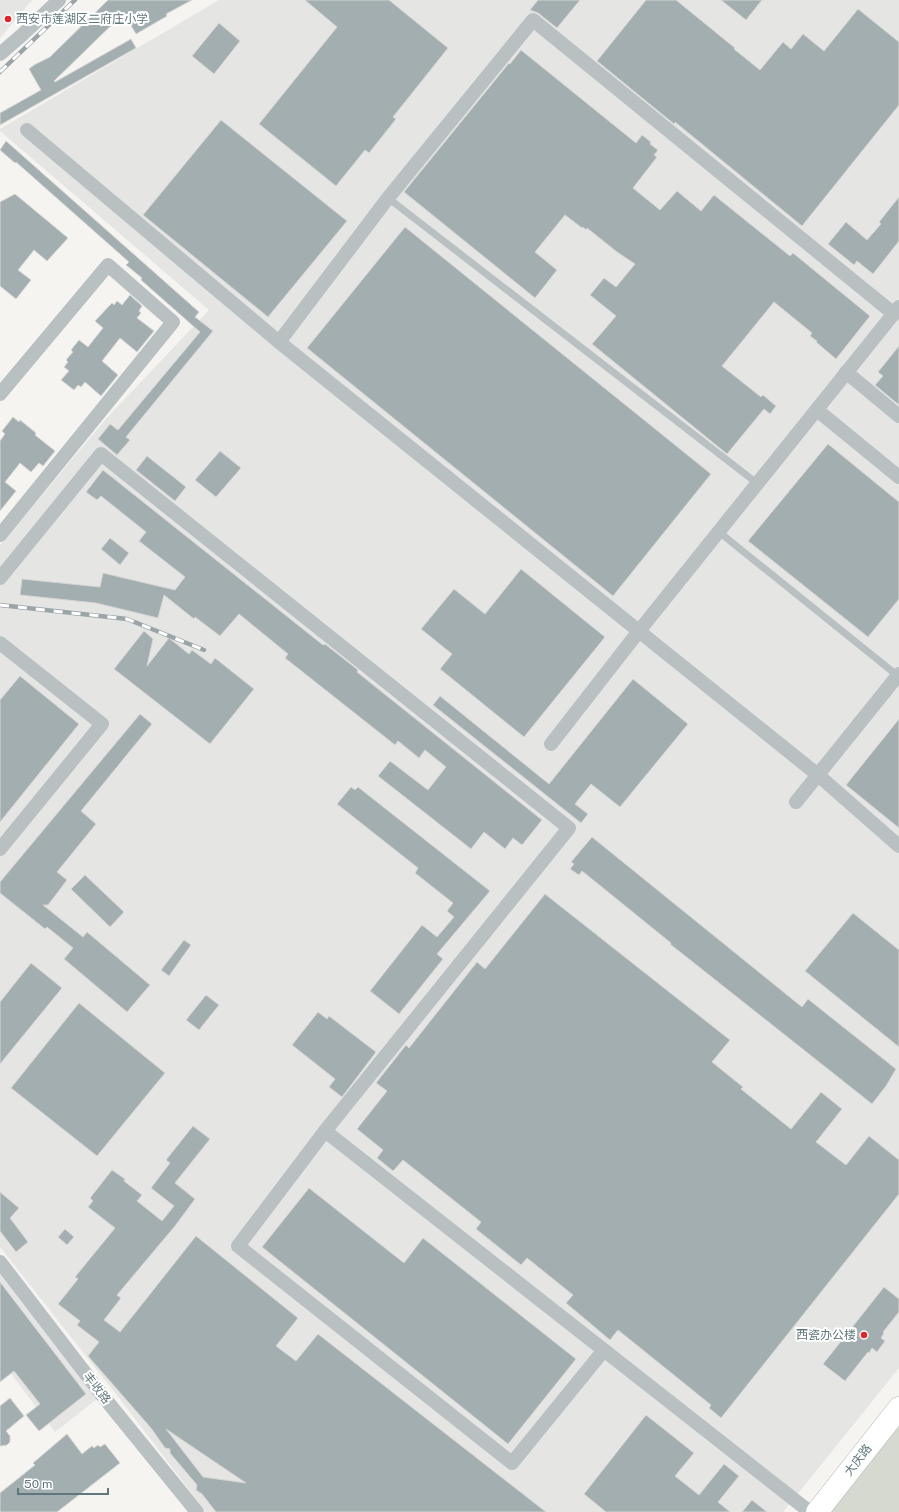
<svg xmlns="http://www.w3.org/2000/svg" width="899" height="1512" viewBox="0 0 899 1512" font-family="'Public Sans','Noto Sans SC',sans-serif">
	<rect width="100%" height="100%" fill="#f5f4f1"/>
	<g fill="#e5e5e4">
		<path d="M0,0h32l-32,38z"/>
		<path d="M219,0h680v1368l-116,144h-577l-90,-118 -116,-147v-702l105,-125 104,-110 -209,-179v-2z"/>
		<path d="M0,1262l102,133 -47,37 -55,-73z"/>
	</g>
	<path fill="#d6d9d0" d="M899,1424v88h-70z"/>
	<g fill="#a2aeb0" stroke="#d6d5d3" fill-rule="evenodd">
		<path d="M108,0h84l-26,14 1,2 -31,18 -12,-21 -70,68 1,1 76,-43 5,9 -136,77v-12l41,-23 -12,-21 5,-4 16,-8z"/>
		<path d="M305,0h84l59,48 -55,69 3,2 -27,34 -4,-3 -29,36 -77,-62 78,-97z"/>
		<path d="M538,0h42l-23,28 -19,-15 -8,-3z"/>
		<path d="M646,0h30l59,48 -1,1 26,21 23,-28 8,7 12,-15 21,17 34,-42 41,33v63l-97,121 -127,-104 -1,2 -77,-63z"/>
		<path d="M721,0h41l-16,20z"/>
		<path d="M219,23l21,18 -26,33 -22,-18z"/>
		<path d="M521,50l115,93 6,-8 9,7 -1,2 8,6 -4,5 3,2 -24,31 27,22 17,-19 24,20 13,-16 76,61 3,-3 77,63 -34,43 -20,-17 1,-1 -7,-5 2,-3 -38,-31 -52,64 39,31 2,-2 13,11 -6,8 -6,-5 -37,45 -135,-110 24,-28 -26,-21 14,-17 12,9 19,-23 -18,-12 -30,-24 -1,2 -3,-3 -1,1 -17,-13 -30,37 22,18 -22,28 -131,-106 105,-129 1,1z"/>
		<path d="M221,120l126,101 -79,96 -125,-102z"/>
		<path d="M6,141l193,171 -4,5 18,14 -87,106 4,3 -13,15 -19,-16 12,-15 8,6 82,-98 -59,-52 1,-2 -16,-13 3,-3 -113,-100 -1,1 -15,-13z"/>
		<path d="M15,194l53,44 -21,23 -13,-11 -16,20 13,10 -15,19 -16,-13v-84z"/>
		<path d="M899,197v44l-26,33 -16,-13 -3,4 -26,-21 18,-22 21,18 14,-16 -2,-2z"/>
		<path d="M405,227l306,247 -98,122 -306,-248z"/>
		<path d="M130,295l12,11 -3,5 2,2 -4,5 17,13 -17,21 -17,-14 -18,23 16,14 -17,21 -16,-14 -4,5 -3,-2 -4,5 -13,-10 8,-9 -5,-4 4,-5 -2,-2 7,-8 -2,-2 8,-10 9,7 15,-19 -8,-7 17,-18 2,2 3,-4 5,4z"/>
		<path d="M899,346v59l-24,-20 8,-9 -5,-4z"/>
		<path d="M13,417l6,5 1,-2 16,13 -1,2 20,16 -12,15 -4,-3 -8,9 -11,-9 -15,19 11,9 -16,20v-70l5,-7 -3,-3z"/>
		<path d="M828,444l71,58v97l-31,38 -120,-96z"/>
		<path d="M220,451l21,17 -25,29 -21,-17z"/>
		<path d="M147,456l39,31 -11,14 -39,-31z"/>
		<path d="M103,470l220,175 2,-1 33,26 -1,2 185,148 -20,25 -9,-7 -8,11 -21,-17 -13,17 -93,-73 12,-15 38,29 18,-23 -21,-17 -6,8 -21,-17 -3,4 -110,-87 3,-4 -49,-40 -19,22 -25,-19 -1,2 -30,-24 -6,23 -62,-15 -76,-8 2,-16 78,8 3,-14 72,17 10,-13 -46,-36 7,-9 -45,-36 -4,4 -11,-8z"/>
		<path d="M110,538l19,15 -9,12 -19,-16z"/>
		<path d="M521,569l84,68 -81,100 -84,-68 12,-15 -31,-25 33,-40 31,25z"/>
		<path d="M144,631l9,8 -6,27 22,-28 20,16 3,-4 19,14 4,-6 39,31 -44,55 -96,-75z"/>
		<path d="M20,676l59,48 -79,98v-122z"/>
		<path d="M633,679l55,45 -68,83 -29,-23 -16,20 13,10 -7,9 -148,-118 7,-9 109,88z"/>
		<path d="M140,714l12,10 -71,87 15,13 -39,48 10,8 -19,25h-5l40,32 4,-5 63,53 -23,27 -63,-53 9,-11 -26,-21 -2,2 -45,-36v-11z"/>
		<path d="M899,719v109l-53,-43z"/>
		<path d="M351,787l4,3 3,-3 132,104 -53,63 6,5 -44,55 -29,-23 52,-66 15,12 17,-20 -7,-6 6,-8 -38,-30 3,-5 -81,-64z"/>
		<path d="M592,837l210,170 6,-8 88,70 -10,17 -14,18 -202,-160 1,-1 -89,-72 -3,4 -9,-6 4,-5 -3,-2z"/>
		<path d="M85,875l39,37 -14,15 -39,-38z"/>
		<path d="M545,894l185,146 -18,22 31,25 -2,2 50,40 30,-37 21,17 -26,33 30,23 23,-29 30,24v34l-178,224 -12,-10 2,-3 -93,-75 -8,10 -44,-37 7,-8 -46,-37 -6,7 -45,-36 5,-7 -78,-62 -10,11 -16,-13 6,-8 -26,-21 30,-38 -11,-8 30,-38 3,3 68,-86 8,7z"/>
		<path d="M853,913l46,37v97l-94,-76z"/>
		<path d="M184,940l7,5 -22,31 -8,-6z"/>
		<path d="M31,963l31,25 -62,76v-62z"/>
		<path d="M206,995l13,10 -20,25 -13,-10z"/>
		<path d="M79,1003l86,70 -68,83 -86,-68z"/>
		<path d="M318,1012l9,7 2,-3 47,36 -34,45 -13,-10 6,-8 -43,-34z"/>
		<path d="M193,1126l17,13 -35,44 20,16 -20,27 -58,69 4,3 -17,22 16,12 76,-96 102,82 -22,28 20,15 22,-27 228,178h-330l-14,-18 -6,-4 1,-5 -27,-32v-4l-5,-1 -14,-20 -63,-72 11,-14 -22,-17 3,-4 -22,-17 20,-25 -3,-2 40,-49 -27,-21 5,-6 -3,-3 22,-28 13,9 -1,2 18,14 -5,6 25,20 12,-15 -23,-18 19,-25 -4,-3zM166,1429l80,54 -43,-6z"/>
		<path d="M309,1188l95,75 19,-25 153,121 -68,85 -246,-197z"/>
		<path d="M0,1192l19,16 -9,10 18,24 -12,10 -16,-21z"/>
		<path d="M65,1229l9,8 -7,8 -9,-8z"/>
		<path d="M0,1282l86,112 -47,37 -13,-16 14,-11 -26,-33 -14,11z"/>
		<path d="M884,1287l15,12v13l-16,20 1,1 -3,5 4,3 -8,11 -5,-4 -3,5 -1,-1 -23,29 -22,-17z"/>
		<path d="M10,1398l14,18 -18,15 4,5v6l-3,3 -7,1v-40z"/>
		<path d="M646,1415l48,38 -19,23 24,19 25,-31 15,12 -21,26 12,10h-124l-22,-18z"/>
		<path d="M67,1434l15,20 10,-8 2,2 4,-3 2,2 5,-3 15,19 -63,49h-57v-19l35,-28 -2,-2z"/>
		<path d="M752,1500l15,12h-25z"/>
	</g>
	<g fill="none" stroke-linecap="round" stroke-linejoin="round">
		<defs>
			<path id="primary" d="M817,1512l82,-104"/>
		</defs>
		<use href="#primary" stroke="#afb6b8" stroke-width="23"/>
		<g stroke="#b9c0c1" stroke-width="7">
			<path d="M388,198l370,286"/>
			<path d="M719,532l179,144"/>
		</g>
		<g stroke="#b9c0c1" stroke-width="14">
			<path d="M0,54l22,-19 37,-35"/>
			<path d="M27,130l252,212 539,433 81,71"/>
			<path d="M279,342l109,-144 145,-178 361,294"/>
			<path d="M846,372l53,44"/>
			<path d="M0,394l108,-129 65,57 -173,213"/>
			<path d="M817,410l82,67"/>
			<path d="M0,578l101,-124 468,374 -244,303"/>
			<path d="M0,643l102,81 -102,125"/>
			<path d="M551,744l88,-113 260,-324"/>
			<path d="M796,802l103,-128"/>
			<path d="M0,1262l102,133 95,117"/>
			<path d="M604,1350l-92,113 -274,-217 87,-115 485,381"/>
		</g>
		<use href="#primary" stroke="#fff" stroke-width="22"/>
		<defs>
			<g id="rail">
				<path d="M0,72l75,-72"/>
				<path d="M0,605l127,14 77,31"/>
			</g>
		</defs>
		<use href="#rail" stroke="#9ba5a8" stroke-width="4.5"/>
		<use href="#rail" stroke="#fff" stroke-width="3" stroke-dasharray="9" stroke-linecap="butt"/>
	</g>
	<g fill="#df262c" stroke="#fff" stroke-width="1.5">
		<circle cx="8" cy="19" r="4"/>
		<circle cx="864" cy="1335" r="4"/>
	</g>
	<g text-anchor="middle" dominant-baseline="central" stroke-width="4" stroke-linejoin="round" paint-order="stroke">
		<g font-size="12" fill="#60777b" stroke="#fff" text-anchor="start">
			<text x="16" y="19">西安市莲湖区二府庄小学</text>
			<text x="856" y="1335" text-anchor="end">西瓷办公楼</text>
		</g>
		<g font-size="12" fill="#60777b" stroke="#fff">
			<text transform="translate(97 1388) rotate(52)">丰收路</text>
			<text transform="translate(858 1460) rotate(-52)">大庆路</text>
		</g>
	</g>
	<path d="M18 1488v6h90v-6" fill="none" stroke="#60777b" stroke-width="2"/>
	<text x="24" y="1488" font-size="12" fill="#60777b" stroke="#ffffff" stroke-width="3" paint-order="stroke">50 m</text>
</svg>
